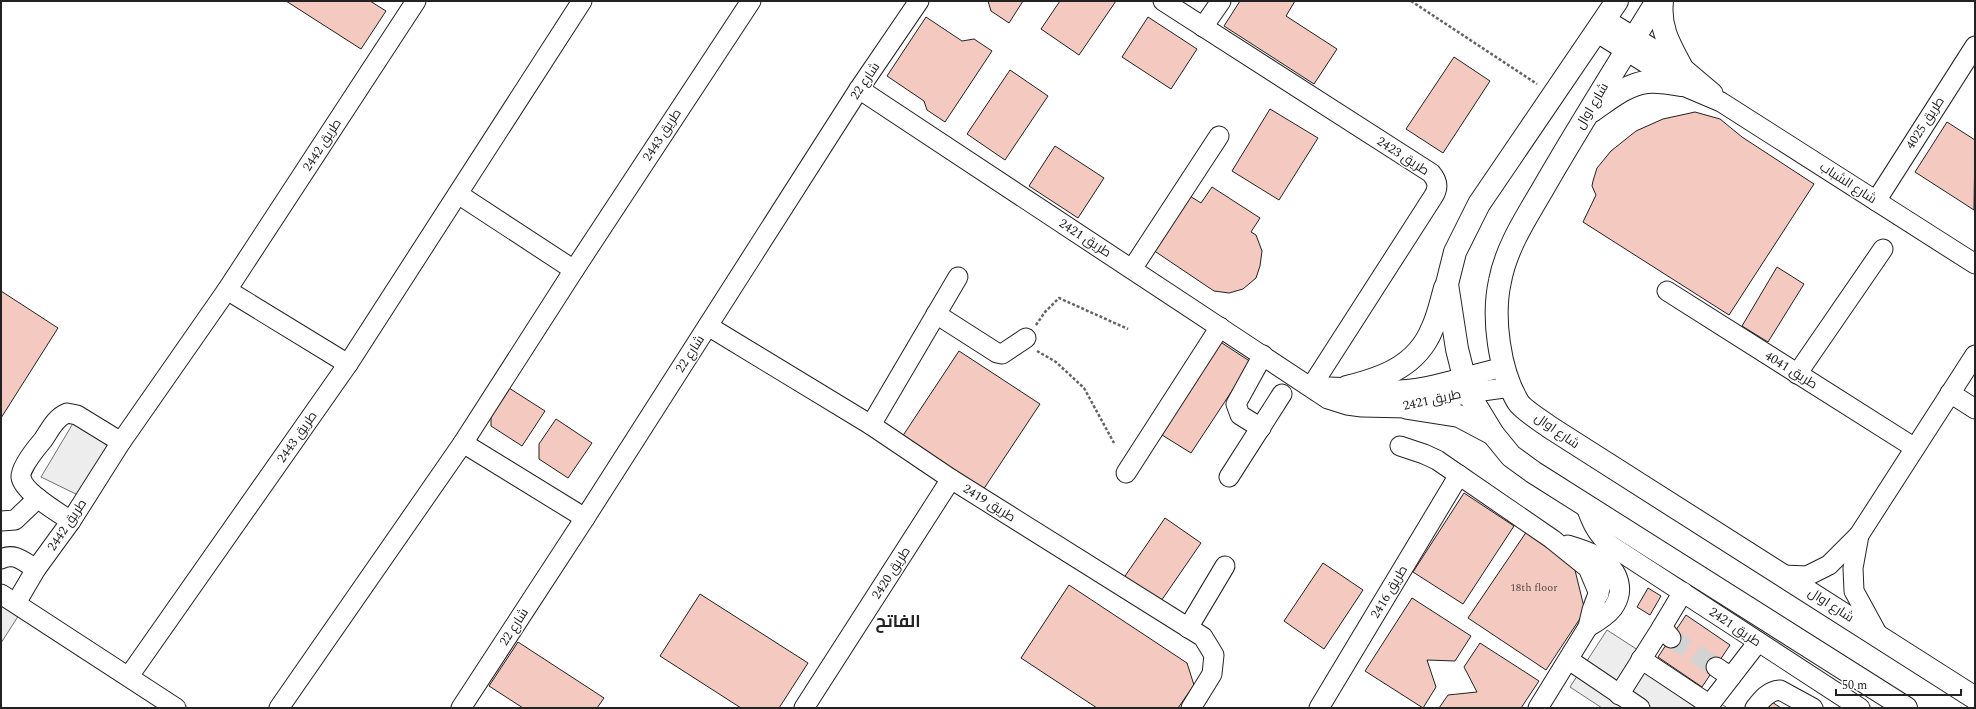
<svg xmlns="http://www.w3.org/2000/svg" width="1976" height="709" viewBox="0 0 1976 709" font-family="Spectral,Cairo,serif">
	<rect width="100%" height="100%" fill="#fff"/>
	<g fill="#ededed" stroke="#6f6f6f">
		<path d="M75,420l40,23 -35,53 -39,-19z"/>
		<path d="M1,587l25,17 -25,39z"/>
		<path d="M1607,630l119,77v1h-124l-32,-21z"/>
	</g>
	<g fill="#f3c9c0" stroke="#222">
		<path d="M286,1h84l16,10 -25,38z"/>
		<path d="M988,1h35l-14,22 -18,-12z"/>
		<path d="M1060,1h56l-37,54 -38,-26z"/>
		<path d="M1240,1h55l-9,15 51,33 -23,35 -90,-58z"/>
		<path d="M926,17l36,24 12,-2 18,12 -47,71 -18,-12 -3,-9 -37,-25z"/>
		<path d="M1148,17l49,32 -26,40 -49,-32z"/>
		<path d="M1454,57l36,24 -47,72 -37,-24z"/>
		<path d="M1010,70l38,26 -43,64 -38,-26z"/>
		<path d="M1270,109l48,29 -39,62 -47,-29z"/>
		<path d="M1695,112l25,7 22,18 72,47 -85,131 -146,-93 13,-27 -4,-9 1,-5 4,-13 14,-17 25,-20 27,-12z"/>
		<path d="M1947,122l28,18 -1,70 -59,-38z"/>
		<path d="M1055,146l49,32 -26,40 -49,-32z"/>
		<path d="M1212,187l48,31 -9,14 5,3 6,16 -2,15 -4,12 -13,11 -14,4 -15,-2 -64,-43 35,-55 16,10z"/>
		<path d="M1777,267l27,17 -36,58 -26,-16z"/>
		<path d="M1,291l57,37 -57,90z"/>
		<path d="M1219,341l32,21 -60,91 -29,-18z"/>
		<path d="M959,351l81,53 -57,86 -83,-50z"/>
		<path d="M509,388l36,23 -23,35 -31,-20v-11z"/>
		<path d="M556,419l36,24 -24,35 -29,-19v-15z"/>
		<path d="M1464,493l50,33 -51,78 -50,-32z"/>
		<path d="M1165,518l36,25 -42,61 -36,-25z"/>
		<path d="M1527,531l46,31 12,49 -39,59 -78,-52z"/>
		<path d="M1323,563l40,27 -39,59 -40,-28z"/>
		<path d="M1069,585l118,78 7,22 -16,23h-81l-76,-50z"/>
		<path d="M1648,588l13,8 -11,19 -13,-8z"/>
		<path d="M700,594l108,69 -29,45h-38l-81,-52z"/>
		<path d="M1412,598l59,38 -16,25 -28,-1 9,27 -13,21 -58,-37z"/>
		<path d="M1686,615l44,30 -28,42 -44,-30z"/>
		<path d="M518,642l86,56 -7,10h-74l-34,-22z"/>
		<path d="M1480,643l59,38 -18,27h-82l9,-13 29,-3 -13,-25z"/>
		<path d="M1772,702l9,6h-13z"/>
	</g>
	<g fill="none" stroke-linecap="round" stroke-linejoin="round">
		<path stroke="#d3d3d3" stroke-width="19" stroke-dasharray="19 10" stroke-linecap="butt" d="M1671,638l45,29"/>
		<defs>
			<g id="minor">
				<path d="M1163,1l268,172c7,8 8,15 2,24l-122,190"/>
				<path d="M1605,19l76,47 32,27"/>
				<path d="M1203,27l18,-26"/>
				<path d="M1596,32l85,53 40,17 254,162"/>
				<path d="M859,89l469,310 19,6 15,2 46,1 60,-15 43,-6"/>
				<path d="M458,194l116,76"/>
				<path d="M1876,201l99,-155"/>
				<path d="M1132,269l87,-133"/>
				<path d="M227,290l121,74"/>
				<path d="M1667,291l248,157"/>
				<path d="M936,314l61,39 5,1 24,-16"/>
				<path d="M708,326l163,99 80,54 252,158 11,18 -2,19 -21,34"/>
				<path d="M1797,374l86,-125"/>
				<path d="M1311,387c29,-2 59,5 88,3 35,-2 70,-15 105,-23"/>
				<path d="M1950,393l25,16"/>
				<path d="M871,425l87,-148"/>
				<path d="M1261,428l-21,-13 -4,-11 27,-49"/>
				<path d="M463,443l122,75"/>
				<path d="M1400,446l24,8 13,6 115,79 36,29 11,26"/>
				<path d="M1126,473l94,-146"/>
				<path d="M1229,477l53,-83"/>
				<path d="M1585,504c6,17 11,30 25,41l250,163"/>
				<path d="M1,521l14,-1 23,-22"/>
				<path d="M71,521c-12,-8 -48,-29 -50,-44 -1,-9 16,-30 22,-37 7,-10 12,-22 24,-27l10,2 44,27"/>
				<path d="M1859,535l-6,33 1,23 24,44"/>
				<path d="M1568,545c10,3 20,6 29,11 20,11 30,32 16,52 -6,8 -16,14 -25,19"/>
				<path d="M1,559c14,-7 23,3 35,10"/>
				<path d="M1783,575l24,1 22,-11 30,-30 116,-180"/>
				<path d="M1,594l175,114"/>
				<path d="M16,603l20,-34 35,-48 50,-79 106,-152 189,-289"/>
				<path d="M1188,628l37,-62"/>
				<path d="M1671,638l-9,-11 21,-35"/>
				<path d="M1641,659l69,46"/>
				<path d="M1569,660l71,48"/>
				<path d="M1716,667l15,10"/>
				<path d="M129,676l219,-312 234,-363"/>
				<path d="M1619,695l43,-68"/>
				<path d="M279,708l184,-265 111,-173 177,-269"/>
				<path d="M461,708l124,-190 274,-429 60,-88"/>
				<path d="M804,708l147,-229"/>
				<path d="M1319,708l140,-233"/>
				<path d="M1538,708l50,-81 4,-17 10,-27 8,-38"/>
				<path d="M1707,708l51,-66"/>
				<path d="M1755,708c7,-9 13,-17 25,-18l33,18"/>
			</g>
			<g id="major">
				<path d="M1617,1l-138,203 -24,48 -8,32 10,65 11,44 25,41 18,22 22,16 373,236"/>
				<path d="M1657,1c-37,60 -74,119 -109,179 -18,32 -41,64 -48,101 -8,36 -1,89 18,121 5,8 25,20 33,26l424,270"/>
				<path d="M1662,1c-3,26 7,43 19,65"/>
				<path d="M1592,111c16,-11 35,-27 55,-29 11,-1 23,1 34,3"/>
				<path d="M1347,387c36,-9 70,-21 85,-58 6,-12 9,-27 13,-41"/>
				<path d="M1408,408l51,8 34,18"/>
			</g>
		</defs>
		<use href="#minor" stroke="#222" stroke-width="21"/>
		<use href="#major" stroke="#222" stroke-width="24"/>
		<g stroke="#646464" stroke-width="2.5" stroke-dasharray="3 2" stroke-linecap="butt">
			<path d="M1411,1l126,83"/>
			<path d="M1036,325l9,-13 14,-14 69,31"/>
			<path d="M1037,351l19,11 28,26 30,55"/>
		</g>
		<use href="#minor" stroke="#fff" stroke-width="19"/>
		<use href="#major" stroke="#fff" stroke-width="22"/>
	</g>
	<g text-anchor="middle" dominant-baseline="central" stroke-width="3" stroke-linejoin="round" paint-order="stroke">
		<g font-size="11" fill="#564c4a">
			<text x="1534" y="587">18th floor</text>
		</g>
		<g font-size="13" fill="#222" stroke="#fff">
			<text transform="translate(865 81) rotate(-56)">شارع 22</text>
			<text transform="translate(1592 106) rotate(-59)">شارع اوال</text>
			<text transform="translate(1925 123) rotate(-57)">طريق 4025</text>
			<text transform="translate(662 135) rotate(-57)">طريق 2443</text>
			<text transform="translate(322 145) rotate(-57)">طريق 2442</text>
			<text transform="translate(1403 156) rotate(33)">طريق 2423</text>
			<text transform="translate(1848 183) rotate(33)">شارع الشباب</text>
			<text transform="translate(1085 238) rotate(33)">طريق 2421</text>
			<text transform="translate(690 354) rotate(-57)">شارع 22</text>
			<text transform="translate(1791 370) rotate(32)">طريق 4041</text>
			<text transform="translate(1432 400) rotate(-12)">طريق 2421</text>
			<text transform="translate(1557 431) rotate(35)">شارع اوال</text>
			<text transform="translate(297 437) rotate(-55)">طريق 2443</text>
			<text transform="translate(989 503) rotate(32)">طريق 2419</text>
			<text transform="translate(67 525) rotate(-56)">طريق 2442</text>
			<text transform="translate(891 573) rotate(-57)">طريق 2420</text>
			<text transform="translate(1389 592) rotate(-59)">طريق 2416</text>
			<text transform="translate(1831 605) rotate(33)">شارع اوال</text>
			<text transform="translate(514 627) rotate(-57)">شارع 22</text>
			<text transform="translate(1735 627) rotate(34)">طريق 2421</text>
		</g>
		<g font-size="17" font-weight="bold" fill="#222" stroke="#fff">
			<text x="898" y="622">الفاتح</text>
		</g>
	</g>
	<rect width="1976" height="709" fill="none" stroke="#222222" stroke-width="4"/>
	<path d="M1836 689v6h125v-6" fill="none" stroke="#222222" stroke-width="2"/>
	<text x="1842" y="689" font-size="12" fill="#222222" stroke="#ffffff" stroke-width="3" paint-order="stroke">50 m</text>
</svg>
